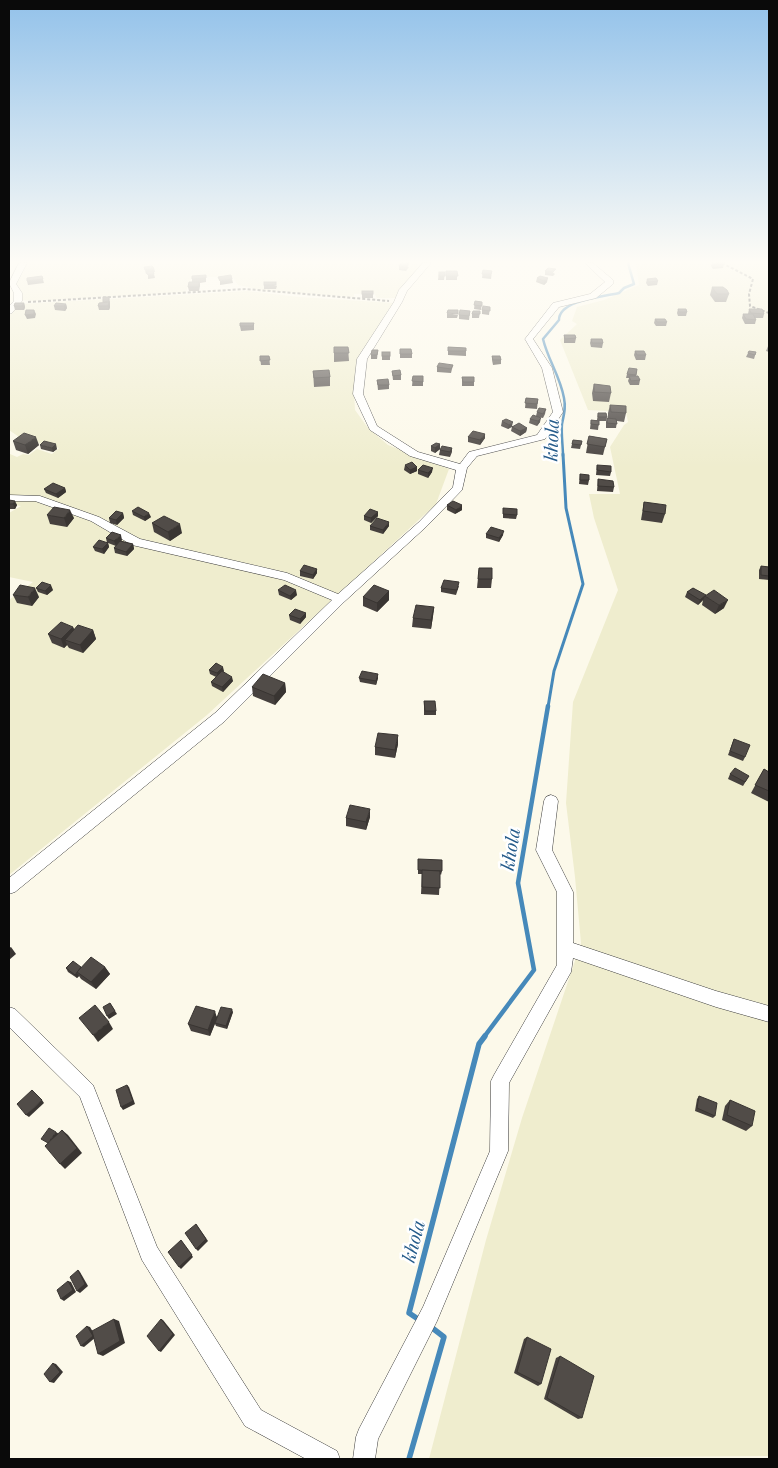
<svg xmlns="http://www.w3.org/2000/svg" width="778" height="1468" viewBox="0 0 778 1468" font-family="'Playfair Display',serif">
	<rect width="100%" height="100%" fill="#fcf9ea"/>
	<g fill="#efedce">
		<path d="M27,263h395l-27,35h-18l-3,-5 -20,1v3l-93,-7 -23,-5 -6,-9 -41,2 -5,14 -151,9 -14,-1v-7l-5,-10z"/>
		<path d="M636,263h133v1193l-340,3 57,-219 36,-122 59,-175 -6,-66 -9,-74 7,-101 45,-112 -24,-72 -5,-24h31l-10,-47 14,-22 4,-3 -2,-10 -38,-2 -28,-70 17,-16 -5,-3 5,-14 27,-7 35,-15z"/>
		<path d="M247,291l52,6 95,6 -32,49 -8,40 1,18 13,18 20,17 61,24 -13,35 -229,211 -198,160v-275l24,-18 -24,-5v-64l12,-7 -12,-2v-48l1,-2 7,3 6,-3 6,1 8,-6 15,5 7,-6 -37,-9 -13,-9v-116l11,-10z"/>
	</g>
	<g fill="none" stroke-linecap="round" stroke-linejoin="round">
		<path stroke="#4689ba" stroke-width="2.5" d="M563,456c0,-10 -2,-22 -1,-32 2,-10 4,-16 2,-26 -4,-22 -16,-38 -21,-59l16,-19c0,-20 44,-23 60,-27l5,-5 10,-4 -6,-21"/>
		<path stroke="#4689ba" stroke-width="3" d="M548,707l6,-36 29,-87 -17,-76 -3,-54"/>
		<path stroke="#4689ba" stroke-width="4.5" d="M484,1037l50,-67 -16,-87 30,-177"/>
		<g stroke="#4689ba" stroke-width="5.5">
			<path d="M421,1321l-12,-8 70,-269 6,-8"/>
			<path d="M409,1459l35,-122 -13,-10"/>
		</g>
		<defs>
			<g id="minor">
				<path d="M19,263h8l-11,21 6,9v8l-10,12 -3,1v-8l5,-5v-8l-5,-10z"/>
				<path d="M423,263h8l-24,28 -5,11 -35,57 -4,35 14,32 41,26 42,12 9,-12 68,-17 16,-23 -11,-44 -17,-29 28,-36 37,-9 15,-12 -20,-19h8l20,17v4l-17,14 -37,9 -26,32 19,29 11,44 -18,27 -68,17 -10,12 -5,22 -35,36 -83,76 -119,119 -210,171 -6,2v-16l206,-165 117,-113 -48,-20 -152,-35 -41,-24 -56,-20h-26v-6l31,1 59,21 41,22 147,34 51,21 81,-72 34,-35 3,-17 -46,-14 -40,-26 -17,-36 4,-35 37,-57 5,-12z"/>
				<path d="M551,795l5,2 2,4 -6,49 21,42v51l143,48 53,15v16l-53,-15 -143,-49 -2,14 -62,111 -1,68 -71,170 -59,118 -3,20h-22l3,-22 3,-8 64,-122 67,-156 1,-70 3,-6 63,-110v-73l-21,-42 8,-49 2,-4z"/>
				<path d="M9,1007l6,2 78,76 64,162 104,163 76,41 3,8h-34l-61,-33 -103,-166 -62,-163 -71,-70z"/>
			</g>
		</defs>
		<use href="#minor" stroke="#3d3d3d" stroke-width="1"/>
		<g stroke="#2c2c2c" stroke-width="2" stroke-dasharray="3 2" stroke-linecap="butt">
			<path d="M722,263l31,16 -4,15 1,12 19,7"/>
			<path d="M28,302l218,-13 143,12"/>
		</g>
		<use href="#minor" fill="#fff" fill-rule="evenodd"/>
	</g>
	<g fill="#46413e">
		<path d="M712,263h11l1,1 -1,4 -10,1 -2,-3z"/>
		<path d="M399,266l10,1 -3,4 -7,-1z"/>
		<path d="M548,268l7,6 -2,2 -8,-1v-4z"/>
		<path d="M483,270l9,1 -1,8 -9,-1z"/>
		<rect x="446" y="271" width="11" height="9"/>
		<path d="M439,272h6l-1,8h-6z"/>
		<path d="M206,275v7l-6,1v3l-1,5h-10l-1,-4 4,-5v-3z"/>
		<path d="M540,276l7,6 -3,3 -8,-3 1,-4z"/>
		<path d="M647,279l11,2 -1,4 -9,1 -2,-3z"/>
		<path d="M264,282l13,4 -1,3h-12z"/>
		<path d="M712,287l17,7 -3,8h-11l-5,-7z"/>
		<rect x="362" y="291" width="11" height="7"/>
		<path d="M110,301v6l-1,3h-10l-1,-4 5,-3v-1z"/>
		<path d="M475,301l7,1 -1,8 -7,-1z"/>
		<path d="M24,303l1,4 -1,3h-9l-1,-4z"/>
		<path d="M66,304l1,4 -2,3 -10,-1 -1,-4z"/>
		<path d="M490,307l-1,8 -7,-1v-4z"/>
		<path d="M678,309l9,3 -1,4h-8l-1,-3z"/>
		<path d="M749,309l15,5 -1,4h-8l1,2 -1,4h-10l-3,-6 1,-4h5z"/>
		<path d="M470,311l-1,9 -10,-1v-4z"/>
		<path d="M480,311l-1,7h-7v-4z"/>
		<path d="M447,313l11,2 -1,3h-10z"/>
		<path d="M655,319l12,3 -1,4h-10l-2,-3z"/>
		<path d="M254,323v7l-13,1 -1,-5z"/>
		<path d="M564,335l12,3 -1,5h-11z"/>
		<path d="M591,339l12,4 -1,5 -11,-1 -1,-4z"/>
		<path d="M769,344v8l-3,-1z"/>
		<path d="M334,347h14l1,14 -15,1z"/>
		<path d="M448,347l18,1v8l-18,-1z"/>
		<path d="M400,349l12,5v4h-12z"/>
		<path d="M378,350l-1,9h-6v-4z"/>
		<path d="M635,351l11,4 -1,5h-9l-2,-5z"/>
		<path d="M749,351l7,1 -2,7 -8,-2z"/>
		<rect x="382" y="352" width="8" height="8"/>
		<path d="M260,356h9l1,9h-9z"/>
		<path d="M492,356l9,4v4l-8,1 -1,-5z"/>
		<path d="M453,365l-2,8 -14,-1v-5z"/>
		<path d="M637,369l-1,7 4,4 -1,5h-9l-2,-4 1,-3h-3l1,-4z"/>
		<path d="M313,371l17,6v9l-16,1z"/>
		<path d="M392,371l9,4v5h-8z"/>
		<path d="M413,376h10v10h-11z"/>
		<path d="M462,377l12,5v4h-12z"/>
		<path d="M377,380l12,5v4l-11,1z"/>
		<path d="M594,384l17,9 -2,9 -16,-1 -1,-8z"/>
		<path d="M526,398l12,1 -1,10 -12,-1z"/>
		<path d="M610,405l16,8 -2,9 -7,-1 -1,7h-10v-6l1,-4h1v-5z"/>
		<path d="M546,409l-1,5 -2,4 -6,-1 3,5 -3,4 -8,-3 1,-4 6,-3 1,-4z"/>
		<path d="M598,413l9,4 -1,4h-7l-1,9 -8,-1 1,-9h6z"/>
		<path d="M502,421l10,5 15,2 -1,4 -6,4 -9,-5 1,-4 -4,2 -7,-3z"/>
		<path d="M589,436l18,3 -4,16 -17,-2z"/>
		<path d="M468,437l17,1 -5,7 -12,-3z"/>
		<path d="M573,440l9,1 -2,8 -9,-1z"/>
		<path d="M13,441l26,4 -11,9 -12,-4z"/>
		<path d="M440,444v5l-5,4 -4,-2v-5z"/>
		<path d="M40,445l17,4 -4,3 -12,-3z"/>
		<path d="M452,448v4l-2,5 -11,-2 1,-5z"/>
		<path d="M405,465l12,2v4l-7,3 -6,-4z"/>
		<path d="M597,465l14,7 -1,4 -14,-1z"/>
		<path d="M418,470l14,2 -4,6 -10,-4z"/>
		<path d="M580,474l9,6 -1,5 -9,-1z"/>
		<path d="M598,479l16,8 -1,5 -16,-1z"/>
		<path d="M65,488l1,4 -8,6 -12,-5 -2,-4z"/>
		<path d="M9,500l8,5 -2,4h-6z"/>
		<path d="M644,502l21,12 -3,9 -21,-3z"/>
		<path d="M447,505l15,5 -7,4 -8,-4z"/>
		<path d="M503,508l14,7 -1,4 -13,-1z"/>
		<path d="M132,511l19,6 -6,4 -12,-6z"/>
		<path d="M378,512v4l-7,7 -7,-3v-4z"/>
		<path d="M123,513l1,5 -7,7 -7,-2 -1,-5z"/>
		<path d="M47,515l27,3 -7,9 -17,-3z"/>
		<path d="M152,523l30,10 -12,8 -16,-9z"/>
		<path d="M370,526h19l-6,8 -13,-4z"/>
		<path d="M486,534l17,1 -4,7 -13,-4z"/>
		<path d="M106,538l16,2 -1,1 12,3 1,5 -7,7 -12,-3 -1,-5 2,-2 -8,-3 1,4 -5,7 -9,-3 -2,-4 14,-4z"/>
		<path d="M761,566l8,1v13l-10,-1v-9z"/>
		<path d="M479,568l13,11 -1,9h-14z"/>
		<path d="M317,569v4l-4,6 -13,-3v-5z"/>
		<path d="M459,586l-3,9 -15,-3v-4z"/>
		<path d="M36,588l17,2 -6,5 -9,-3z"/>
		<path d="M693,588l31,20 -9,6 -13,-9 1,-5 -5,5 -13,-8 2,-5z"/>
		<path d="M278,590l19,5 -6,5 -12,-5z"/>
		<path d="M13,595l26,2 -7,9 -15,-3z"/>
		<path d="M363,597l26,3 -12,12 -14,-6z"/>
		<path d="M434,607l-1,9 -2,13 -19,-2 1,-9z"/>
		<path d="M289,615l17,2 -6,7 -10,-4z"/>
		<path d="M73,627l1,2 19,1 3,9 -13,14 -14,-5 -2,-3 -3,3 -12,-5 -4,-9z"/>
		<path d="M209,670l15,1 -1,1 10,9 -10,11 -11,-6 -1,-4 5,-5 -6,-3z"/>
		<path d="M359,678h19l-2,7 -16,-3z"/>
		<path d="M285,683l1,9 -11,13 -22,-9 -1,-9z"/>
		<path d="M424,701l12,10v4h-12z"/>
		<path d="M734,739l11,18 -2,4 -15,-6z"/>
		<path d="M398,744l-3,14 -20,-3v-8z"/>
		<path d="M764,769l5,3v30l-18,-9z"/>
		<path d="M730,774l19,2 -6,10 -15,-7z"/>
		<path d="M370,817l-4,13 -20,-4v-8z"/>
		<path d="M418,859l24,12 -1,4 -1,-1 -1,21 -18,-1 1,-20h-4z"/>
		<path d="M81,967h24l5,7 -14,15 -15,-10 -2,-3 -2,2 -9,-6 -2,-4z"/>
		<path d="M233,1012l-6,17 -11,-3 -1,-2 -5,12 -19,-5 -3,-7z"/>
		<path d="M699,1096l16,20 -2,2 -18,-7 2,-12z"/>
		<path d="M730,1100l22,26 -6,5 -24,-11 3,-14z"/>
		<path d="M527,1337l14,47 -3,2 -24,-13 10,-34z"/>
		<path d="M560,1356l22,62 -4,1 -34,-20 12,-41z"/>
	</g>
	<g fill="#393532">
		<path d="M154,268l1,4 -9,2 -1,-4z"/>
		<path d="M154,274l1,4 -7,1v-4z"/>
		<path d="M42,276l2,7 -16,2 -1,-4z"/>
		<path d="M548,278l-1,4 -3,3v-4z"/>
		<path d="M232,279l1,4 -13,2v-4z"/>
		<path d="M109,297l1,10 -1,3 -1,-4z"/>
		<path d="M24,303l1,4 -1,3 -2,-4z"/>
		<path d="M66,304l1,4 -2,3 -1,-5z"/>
		<path d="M34,310l2,4 -1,4 -8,1 -2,-4z"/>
		<path d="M541,418l-1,4 -3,4 1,-5z"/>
		<path d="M513,422l-1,4 -4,3 1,-4z"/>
		<path d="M527,428l-1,4 -6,4v-5z"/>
		<path d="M485,434v4l-5,7v-5z"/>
		<path d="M36,437l3,8 -11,9 -3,-9z"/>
		<path d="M56,444l1,5 -4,3 -1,-4z"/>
		<path d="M440,444v5l-5,4v-5z"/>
		<path d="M417,467v4l-7,3v-4z"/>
		<path d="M433,468l-1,4 -4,6v-5z"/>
		<path d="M65,488l1,4 -8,6 -2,-4z"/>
		<path d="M15,501l2,4 -2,4 -2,-5z"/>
		<path d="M462,505v5l-7,4 1,-4z"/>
		<path d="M70,510l4,8 -7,9 -3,-9z"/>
		<path d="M378,512v4l-7,7v-5z"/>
		<path d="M123,513l1,5 -7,7 -1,-5z"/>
		<path d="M149,513l2,4 -6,4 -1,-4z"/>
		<path d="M389,522v4l-6,8v-4z"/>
		<path d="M180,524l2,9 -12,8 -2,-9z"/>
		<path d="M504,531l-1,4 -4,7v-4z"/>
		<path d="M121,535l1,5 -6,6 -2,-5z"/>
		<path d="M108,543l1,4 -5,7 -2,-5z"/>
		<path d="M133,544l1,5 -7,7 -1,-4z"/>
		<path d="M317,569v4l-4,6v-4z"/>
		<path d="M51,585l2,5 -6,5 -2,-4z"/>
		<path d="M35,588l4,9 -7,9 -4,-9z"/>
		<path d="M296,590l1,5 -6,5 -1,-4z"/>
		<path d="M389,591v9l-12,12v-9z"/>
		<path d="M705,596l-2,4 -5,5 2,-5z"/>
		<path d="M728,600l-4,8 -9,6 4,-9z"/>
		<path d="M434,607l-1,9 -2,13v-9z"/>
		<path d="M306,613v4l-6,7v-5z"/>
		<path d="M73,627l4,9 -12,4 2,5 -3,3 -3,-9z"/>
		<path d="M93,630l3,9 -13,14 -3,-8z"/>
		<path d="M223,667l1,4 -6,7 -1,-5z"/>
		<path d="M378,674v4l-2,7v-4z"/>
		<path d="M232,677l1,4 -10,11 -1,-5z"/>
		<path d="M285,683l1,9 -11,13 -1,-9z"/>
		<path d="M398,735v9l-3,14v-8z"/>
		<path d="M370,809v8l-4,13v-8z"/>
		<path d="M11,947l5,7 -7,6v-12z"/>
		<path d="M105,967l5,7 -14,15 -5,-7z"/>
		<path d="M77,973l2,3 -2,2 -2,-3z"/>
		<path d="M110,1003l7,11 -8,5 -2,-3z"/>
		<path d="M232,1009l1,3 -6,17 -1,-3z"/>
		<path d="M215,1011l2,7 -7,18 -2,-6z"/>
		<path d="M109,1022l4,7 -15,13 -5,-7z"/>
		<path d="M127,1085l2,2 6,17 -12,6 -2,-3z"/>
		<path d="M42,1100l2,3 -15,14 -3,-2z"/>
		<path d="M62,1130l6,5 14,18 -17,16 -5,-5z"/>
		<path d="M56,1132l3,2 -11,9z"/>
		<path d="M196,1224l12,17 -10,10 -2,-2z"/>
		<path d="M181,1240l12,17 -12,12 -2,-2z"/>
		<path d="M78,1270l2,2 8,14 -8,7 -3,-2z"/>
		<path d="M68,1281l3,1 5,10 -12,9 -3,-2z"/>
		<path d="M114,1319l5,2 6,22 -22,13 -5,-2z"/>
		<path d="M161,1319l2,1 12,15 -14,17 -2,-1z"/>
		<path d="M87,1326l3,1 6,10 -12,10 -3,-1z"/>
		<path d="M53,1363l3,1 7,8 -9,11 -4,-1z"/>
	</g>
	<g fill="#514c48" stroke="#393532">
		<path d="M401,263h8l-2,4 -8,-1z"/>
		<path d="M712,263h11l1,1 -10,1z"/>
		<path d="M152,266l2,2 -9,2 -1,-3z"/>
		<path d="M548,268l8,1 -3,3 -8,-1z"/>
		<path d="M483,270l9,1 -1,3h-9z"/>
		<path d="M153,271l1,3 -6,1 -2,-3z"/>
		<path d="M446,271h11l1,5h-12z"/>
		<rect x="439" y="272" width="6" height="4"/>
		<path d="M206,275v3l-14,1v-3z"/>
		<path d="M231,275l1,4 -12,2 -2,-4z"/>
		<path d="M42,276l1,3 -16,2v-3z"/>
		<path d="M540,276l8,2 -4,3 -7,-3z"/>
		<path d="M656,278l2,3 -9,1 -2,-3z"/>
		<path d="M189,282h10v5h-11z"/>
		<rect x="264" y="282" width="12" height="3"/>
		<path d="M712,287h11l4,3 2,4h-12z"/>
		<rect x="362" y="291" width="11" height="3"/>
		<path d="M103,297h6v4l-6,1z"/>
		<path d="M475,301l7,1v4l-8,-1z"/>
		<path d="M109,302l-1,4h-10l1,-3z"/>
		<path d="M15,303h9l-2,3h-8z"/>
		<path d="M56,303l10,1 -2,2h-10z"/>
		<path d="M483,306l7,1v4l-8,-1z"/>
		<path d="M678,309h8l1,3h-8z"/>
		<path d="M749,309h13l2,5 -13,-1z"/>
		<path d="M26,310h8v4l-9,1z"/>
		<path d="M448,310h10v4l-11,-1z"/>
		<path d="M460,310l10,1 -1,5 -10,-1z"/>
		<path d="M473,311h7v3h-8z"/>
		<path d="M743,314h10l3,6 -10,-1z"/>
		<path d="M655,319h10l2,3h-10z"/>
		<path d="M240,323h14l-1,3h-13z"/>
		<path d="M564,335h11l1,3 -11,1z"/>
		<path d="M591,339h11l1,4h-11z"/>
		<path d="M334,347h14l1,6h-15z"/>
		<path d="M448,347l18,1v3h-18z"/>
		<path d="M400,349h11l1,5h-12z"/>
		<path d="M372,350h6l-1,5h-6z"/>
		<path d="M635,351h9l2,4h-9z"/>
		<path d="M749,351l7,1 -1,3 -7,-2z"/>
		<rect x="382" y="352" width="8" height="4"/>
		<path d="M260,356h9l1,4 -10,1z"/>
		<path d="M492,356h8l1,4h-8z"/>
		<path d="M439,363l14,2 -2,4 -14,-2z"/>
		<path d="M629,368l8,1 -1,6 -9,-1z"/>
		<path d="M329,370l1,7 -16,1 -1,-7z"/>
		<path d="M400,370l1,5 -8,1 -1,-5z"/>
		<path d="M413,376h10v6l-11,-1z"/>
		<path d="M629,376h9l2,4 -9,1z"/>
		<path d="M462,377h12v5h-11z"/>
		<path d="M388,379l1,6h-11l-1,-5z"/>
		<path d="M594,384l16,2 1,7 -17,-1z"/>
		<path d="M526,398l12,1 -1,5 -12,-1z"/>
		<path d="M610,405l16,1v7l-15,-1z"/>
		<path d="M539,408l7,1 -3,5 -6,-2z"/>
		<path d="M598,413h8l1,4h-9z"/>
		<path d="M533,415l8,3 -3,3 -8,-2z"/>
		<path d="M607,418l9,1 1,5 -10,-1z"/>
		<path d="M506,419l7,3 -4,3 -7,-4z"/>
		<path d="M591,420l8,1v4l-8,-1z"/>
		<path d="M519,423l8,5 -7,3 -8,-4z"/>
		<path d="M473,431l12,3 -5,6 -12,-3z"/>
		<path d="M24,433l12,4 -11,8 -12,-4z"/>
		<path d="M589,436l18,3 -2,8 -18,-3z"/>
		<path d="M573,440l9,1 -1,4 -9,-1z"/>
		<path d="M44,441l12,3 -4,4 -12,-3z"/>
		<path d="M436,443l4,1 -5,4 -4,-2z"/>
		<path d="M442,446l10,2 -2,4 -10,-2z"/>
		<path d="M412,462l5,5 -7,3 -5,-5z"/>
		<path d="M423,465l10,3 -5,5 -10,-3z"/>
		<path d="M597,465l14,1v6l-14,-2z"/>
		<path d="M580,474l9,1v5h-9z"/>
		<path d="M598,479l15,2 1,6 -16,-1z"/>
		<path d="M53,483l12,5 -9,6 -12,-5z"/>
		<path d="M9,500l6,1 -2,3h-4z"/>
		<path d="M453,501l9,4 -6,5 -9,-5z"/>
		<path d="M644,502l22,3 -1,9 -22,-3z"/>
		<path d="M54,507l16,3 -6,8 -17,-3z"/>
		<path d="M138,507l11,6 -5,4 -12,-6z"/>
		<path d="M503,508l14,1v6l-14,-1z"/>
		<path d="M370,509l8,3 -7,6 -7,-2z"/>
		<path d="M116,511l7,2 -7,7 -7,-2z"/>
		<path d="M164,516l16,8 -12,8 -16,-9z"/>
		<path d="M377,518l12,4 -6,8 -13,-4z"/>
		<path d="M491,527l13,4 -5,7 -13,-4z"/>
		<path d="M112,532l9,3 -7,6 -8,-3z"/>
		<path d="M99,540l9,3 -6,6 -9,-2z"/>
		<path d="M120,541l13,3 -7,8 -12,-4z"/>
		<path d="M304,565l13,4 -4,6 -13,-4z"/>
		<path d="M761,566l8,1v9l-8,-1z"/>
		<path d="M479,568h13v11h-14z"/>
		<path d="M444,580l15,2 -2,8 -16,-2z"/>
		<path d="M42,582l9,3 -6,6 -9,-3z"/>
		<path d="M20,585l15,3 -7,9 -15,-2z"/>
		<path d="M285,585l11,5 -6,6 -12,-6z"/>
		<path d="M374,585l15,6 -12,12 -14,-6z"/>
		<path d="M693,588l13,7 -6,5 -13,-8z"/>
		<path d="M714,590l14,10 -9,5 -14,-9z"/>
		<path d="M416,605l18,2 -3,13 -18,-2z"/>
		<path d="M295,609l11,4 -6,6 -11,-4z"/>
		<path d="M61,622l12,5 -12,12 -13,-5z"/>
		<path d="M78,625l15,5 -13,15 -15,-5z"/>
		<path d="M216,663l7,4 -6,6 -8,-3z"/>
		<path d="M222,671l10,6 -10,10 -11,-5z"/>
		<path d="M362,671l16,3 -2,7 -17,-3z"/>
		<path d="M263,674l22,9 -11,13 -22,-9z"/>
		<path d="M424,701h11l1,10h-11z"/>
		<path d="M378,733l20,2 -3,15 -20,-3z"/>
		<path d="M734,739l16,6 -5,12 -15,-6z"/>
		<path d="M735,768l14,8 -4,6 -15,-8z"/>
		<path d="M764,769l5,3v19l-14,-6z"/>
		<path d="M350,805l20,4 -4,13 -20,-4z"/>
		<path d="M418,859l24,1v11l-24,-1z"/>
		<path d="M422,870l18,1v17l-18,-1z"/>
		<path d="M91,957l14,10 -14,15 -14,-10z"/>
		<path d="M73,961l8,6 -6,8 -9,-7z"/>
		<path d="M110,1003l5,8 -8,5 -4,-9z"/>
		<path d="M95,1005l14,17 -16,13 -14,-17z"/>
		<path d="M196,1006l19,5 -7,19 -20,-6z"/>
		<path d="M221,1007l11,2 -6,17 -11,-3z"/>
		<path d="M127,1085l6,16 -12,6 -5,-17z"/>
		<path d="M32,1090l10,10 -16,15 -9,-11z"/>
		<path d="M699,1096l18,7 -2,13 -18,-8z"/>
		<path d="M730,1100l25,11 -3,15 -25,-11z"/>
		<path d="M49,1128l7,4 -8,11 -7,-4z"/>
		<path d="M62,1130l15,18 -17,16 -15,-18z"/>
		<path d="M196,1224l10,15 -10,10 -11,-16z"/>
		<path d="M181,1240l11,15 -13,12 -11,-15z"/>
		<path d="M78,1270l7,14 -8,7 -7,-14z"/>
		<path d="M68,1281l5,9 -12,9 -4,-9z"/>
		<path d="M114,1319l6,22 -22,13 -6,-23z"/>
		<path d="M161,1319l12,15 -14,17 -12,-15z"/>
		<path d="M87,1326l6,10 -12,10 -5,-10z"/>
		<path d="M527,1337l24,12 -10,35 -24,-12z"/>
		<path d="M560,1356l34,20 -12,42 -35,-20z"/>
		<path d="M53,1363l7,9 -10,10 -6,-8z"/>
	</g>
	<linearGradient id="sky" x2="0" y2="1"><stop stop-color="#93c2ea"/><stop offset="0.56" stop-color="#fefcf6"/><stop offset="1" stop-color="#fefcf6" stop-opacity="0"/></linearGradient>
	<rect width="778" height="468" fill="url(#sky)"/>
	<g text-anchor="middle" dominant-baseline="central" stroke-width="5" stroke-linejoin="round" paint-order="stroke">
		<g font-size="18" font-style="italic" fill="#255b8a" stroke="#fff">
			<text transform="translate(551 440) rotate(-88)">khola</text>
			<text transform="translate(510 849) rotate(-81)">khola</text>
			<text transform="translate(413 1241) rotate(-75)">khola</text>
		</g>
	</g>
	<rect width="778" height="1468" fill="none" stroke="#0a0a0a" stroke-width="20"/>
</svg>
